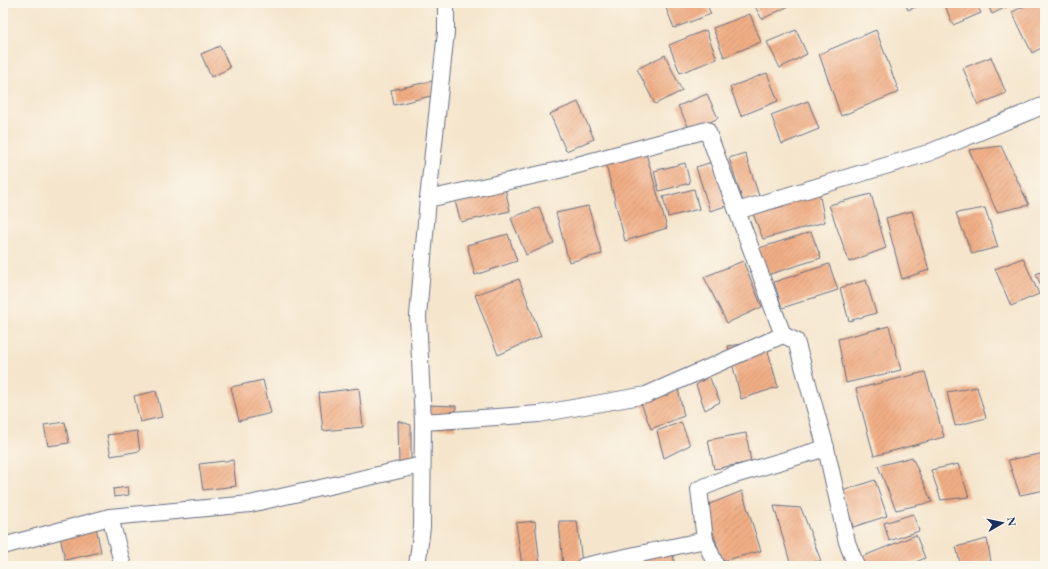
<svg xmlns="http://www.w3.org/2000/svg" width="1048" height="569" viewBox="0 0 1048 569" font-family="'EB Garamond',serif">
	<defs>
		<pattern id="building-hatch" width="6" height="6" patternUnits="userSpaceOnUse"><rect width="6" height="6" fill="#f1ae85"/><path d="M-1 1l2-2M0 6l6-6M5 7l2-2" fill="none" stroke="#ce9675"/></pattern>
	</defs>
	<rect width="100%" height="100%" fill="#fbf7ec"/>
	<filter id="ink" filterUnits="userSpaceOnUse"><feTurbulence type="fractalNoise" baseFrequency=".025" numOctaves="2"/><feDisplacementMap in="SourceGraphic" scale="8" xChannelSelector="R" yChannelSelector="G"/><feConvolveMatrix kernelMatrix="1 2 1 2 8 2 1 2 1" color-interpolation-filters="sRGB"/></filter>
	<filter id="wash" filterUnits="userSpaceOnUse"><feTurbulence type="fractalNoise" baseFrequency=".012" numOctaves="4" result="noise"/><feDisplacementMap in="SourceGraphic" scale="16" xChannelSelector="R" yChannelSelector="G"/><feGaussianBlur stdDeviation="0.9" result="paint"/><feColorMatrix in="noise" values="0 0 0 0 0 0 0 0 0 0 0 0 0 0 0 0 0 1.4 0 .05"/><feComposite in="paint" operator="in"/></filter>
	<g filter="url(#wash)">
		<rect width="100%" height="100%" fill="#f5e5cc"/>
		<g id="blocks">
			<g fill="url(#building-hatch)">
				<path d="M664,3h42l5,11 -37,14z"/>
				<path d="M753,3h35l1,3 -27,13z"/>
				<path d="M905,3h21l-18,7z"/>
				<path d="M944,3h32l5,10 -28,12z"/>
				<path d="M987,3h28l-23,11z"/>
				<path d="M1031,3h14v43l-13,7 -20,-41z"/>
				<path d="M750,14l11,28 -37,15 -11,-29z"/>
				<path d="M706,30l11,29 -37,14 -11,-28z"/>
				<path d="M796,30l11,24 -27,14 -13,-26z"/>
				<path d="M876,30l23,62 -58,24 -22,-62z"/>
				<path d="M220,46l10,22 -19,9 -10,-23z"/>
				<path d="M665,55l17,36 -27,13 -18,-35z"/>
				<path d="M991,57l15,36 -28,12 -15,-37z"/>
				<path d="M767,73l11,28 -37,15 -11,-29z"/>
				<path d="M432,81l3,14 -41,10 -3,-15z"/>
				<path d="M707,94l11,24 -27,14 -13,-26z"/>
				<path d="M808,101l11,28 -37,15 -11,-29z"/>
				<path d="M578,102l16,37 -28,12 -16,-37z"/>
				<path d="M644,146l23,82 -42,13 -21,-84z"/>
				<path d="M1001,146l28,59 -32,7 -28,-62z"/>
				<path d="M745,153l14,43 -16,6 -14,-44z"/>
				<path d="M712,162l14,44 -16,5 -14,-44z"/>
				<path d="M685,163l5,20 -31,8 -5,-20z"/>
				<path d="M505,188l5,23 -49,11 -7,-24z"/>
				<path d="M694,189l5,20 -31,8 -5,-20z"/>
				<path d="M819,192l6,30 -62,17 -10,-25 31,-8 -1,-4z"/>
				<path d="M871,194l15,54 -37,14 -20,-57z"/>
				<path d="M588,206l14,48 -33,8 -13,-49z"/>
				<path d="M539,207l15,36 -28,12 -15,-37z"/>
				<path d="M985,208l13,39 -26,7 -16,-41z"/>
				<path d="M912,211l17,59 -27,9 -16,-61z"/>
				<path d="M811,232l10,26 -57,18 -8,-27z"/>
				<path d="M508,234l9,27 -42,14 -8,-30z"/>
				<path d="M1023,258l16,36 -28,12 -16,-37z"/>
				<path d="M743,261l19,46 -35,16 -23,-46z"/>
				<path d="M829,264l9,26 -56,18 -8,-26z"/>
				<path d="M1045,270v26l-9,-22z"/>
				<path d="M519,279l22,57 -43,19 -23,-60z"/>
				<path d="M866,280l10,33 -27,8 -9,-33z"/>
				<path d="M889,326l12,44 -55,13 -8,-44z"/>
				<path d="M765,341l13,46 -37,12 -13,-53z"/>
				<path d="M925,372l19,65 -70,19 -18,-67z"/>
				<path d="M709,376l11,26 -15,8 -9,-25z"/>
				<path d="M263,380l8,33 -32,8 -8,-34z"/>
				<path d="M977,387l9,31 -31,8 -8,-34z"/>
				<path d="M359,388l4,39 -40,4 -4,-38z"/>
				<path d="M678,389l6,27 -33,13 -10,-26z"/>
				<path d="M156,391l6,26 -22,5 -6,-26z"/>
				<path d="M425,405l31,1 -1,23 -31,-1z"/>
				<path d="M398,421l13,4v37l-12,1z"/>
				<path d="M65,422l4,21 -21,3 -4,-21z"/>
				<path d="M681,422l9,23 -26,13 -7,-27z"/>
				<path d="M137,431l3,20 -29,5 -4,-21z"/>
				<path d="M746,433l5,29 -37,7 -6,-29z"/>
				<path d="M1045,453v37l-25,5 -12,-35z"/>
				<path d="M912,457l20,45 -36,8 -18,-44z"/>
				<path d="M233,460l3,26 -33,4 -4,-26z"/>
				<path d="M958,464l11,33 -28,3 -10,-30z"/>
				<path d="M875,480l12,36 -34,11 -11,-36z"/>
				<path d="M128,487l1,8 -15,2 -1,-8z"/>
				<path d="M742,491l19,60 -39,10 -17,-55z"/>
				<path d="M774,506l27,2 20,53 -30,5z"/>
				<path d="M913,514l6,17 -30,10 -5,-18z"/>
				<path d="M535,521l5,44 -18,1 -6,-43z"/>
				<path d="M559,521h18l5,42 -19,3z"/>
				<path d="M96,527l5,25 -36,8 -5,-24z"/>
				<path d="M916,535l9,23 -18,8h-45l-3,-8z"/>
				<path d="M987,539l4,23 -18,4h-12l-5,-19z"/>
				<path d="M672,550l3,16h-49l-1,-5z"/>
			</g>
		</g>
	</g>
	<g filter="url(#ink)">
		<use href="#blocks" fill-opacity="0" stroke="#676f84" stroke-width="1"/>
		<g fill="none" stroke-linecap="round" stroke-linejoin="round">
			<defs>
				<g id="minor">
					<path d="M428,199l131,-29 148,-40 30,81"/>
					<path d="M783,335l13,6 30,107 21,94 9,24"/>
					<path d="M423,422l116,-8 107,-19 137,-60 -46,-124 191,-58 117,-48"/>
					<path d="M110,517l13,49"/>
					<path d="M705,540l11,26"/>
					<path d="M3,546l107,-29 140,-13 172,-39"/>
					<path d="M417,566l5,-39 1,-105 -5,-106 10,-117 18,-167v-29"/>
					<path d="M584,566l121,-26 -6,-51 32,-13 95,-28"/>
				</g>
			</defs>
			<use href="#minor" stroke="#676f84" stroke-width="18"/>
			<use href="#minor" stroke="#fff" stroke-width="16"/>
		</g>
	</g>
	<rect width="1048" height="569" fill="none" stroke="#fbf7ec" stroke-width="16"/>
	<g transform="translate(1002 523) rotate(81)" stroke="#fbf7ec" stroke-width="3" paint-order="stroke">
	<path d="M0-3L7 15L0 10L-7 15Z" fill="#1b2f5e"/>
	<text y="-6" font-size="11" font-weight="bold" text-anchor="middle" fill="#1b2f5e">N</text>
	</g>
</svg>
